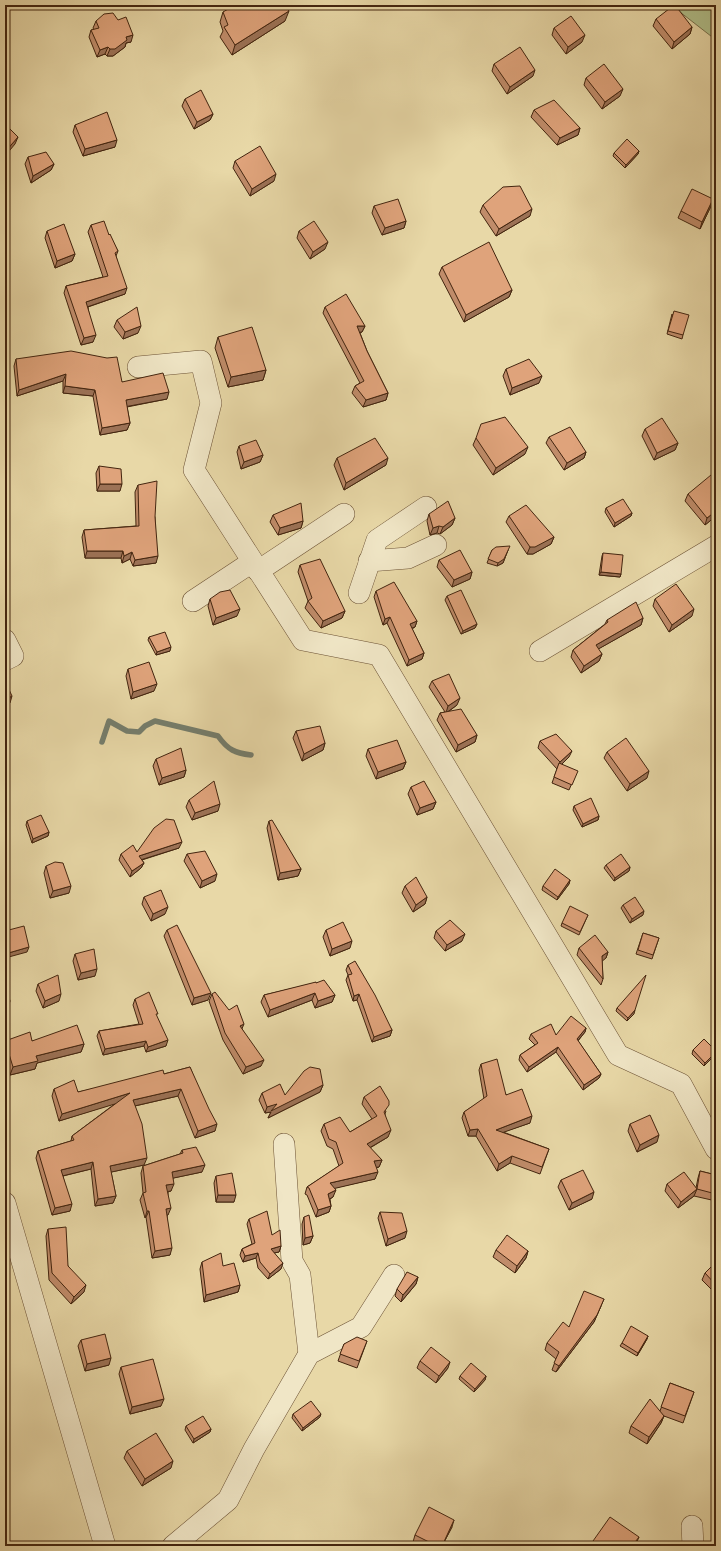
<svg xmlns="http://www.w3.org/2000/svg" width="721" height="1551" viewBox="0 0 721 1551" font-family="Alegreya,serif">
	<rect width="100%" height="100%" fill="#e8d8a7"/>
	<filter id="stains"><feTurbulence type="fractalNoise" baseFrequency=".005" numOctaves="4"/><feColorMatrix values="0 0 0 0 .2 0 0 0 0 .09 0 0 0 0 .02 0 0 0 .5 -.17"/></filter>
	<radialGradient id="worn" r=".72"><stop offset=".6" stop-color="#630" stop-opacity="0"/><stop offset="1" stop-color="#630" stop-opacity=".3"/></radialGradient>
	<path fill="#b1c08b" stroke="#7a724d" d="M671,5h45v35z"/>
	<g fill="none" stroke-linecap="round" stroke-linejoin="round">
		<path stroke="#757e6d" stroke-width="5.5" d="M102,742l7,-21 18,10 12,1 6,-6 10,-5 63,15c10,14 17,17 33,19"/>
		<defs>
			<g id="street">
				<path d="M138,367l63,-6 10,42 -17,67 109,170 76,15 239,400 63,29 35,65"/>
				<path d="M369,561l39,-3 28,-13"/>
				<path d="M258,571l86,-57"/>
				<path d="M359,593l18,-53 49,-33"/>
				<path d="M193,601l59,-39"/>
				<path d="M5,640l8,16 -8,4"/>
				<path d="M540,651l176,-105"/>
				<path d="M284,1144l8,117 8,14 9,79"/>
				<path d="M5,1203l100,343"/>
				<path d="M692,1526l1,20"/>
				<path d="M173,1546l55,-46 26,-51 55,-95 52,-27 33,-52"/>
			</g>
		</defs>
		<use href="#street" stroke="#6c5235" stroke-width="22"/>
		<use href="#street" stroke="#f0e6c6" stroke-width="21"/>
	</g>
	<g fill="#c08c6a" stroke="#43250f">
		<path d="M223,12l62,9 -53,34 -12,-18 3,-6 -3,-9z"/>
		<path d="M656,19l36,8 -2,7 -18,15 -19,-23z"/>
		<path d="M96,21l35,21 -5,1 -1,4 -12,9h-6l-2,-2 -8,3 -8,-20 2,-7h3l-1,-2z"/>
		<path d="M554,28l28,14 -16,12 -14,-19z"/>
		<path d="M494,64l39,12 -26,18 -15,-23z"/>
		<path d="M586,78l34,18 -18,13 -18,-24z"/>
		<path d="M185,99l28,15 -3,6 -16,9 -12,-23z"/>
		<path d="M534,110l46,18 -2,7 -21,10 -26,-28z"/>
		<path d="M75,125l40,22 -32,9 -10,-24z"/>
		<path d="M639,151l-1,3 -13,14 -12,-12 1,-3z"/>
		<path d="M28,157l26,7 -3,6 -20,13 -6,-19z"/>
		<path d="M235,161l39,20 -24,15 -17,-28z"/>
		<path d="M483,205l47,11 -34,20 -16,-24z"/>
		<path d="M374,206l32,15 -2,7 -22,7 -10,-22z"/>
		<path d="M711,206l-11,23 -22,-11 3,-7z"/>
		<path d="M91,225l18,10 9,16 -2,5 9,38 -37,13 5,35 -12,3 -17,-52 2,-7 37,-9 -15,-45z"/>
		<path d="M47,231l28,23 -3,7 -17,7 -10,-30z"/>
		<path d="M299,231l26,18 -15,10 -13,-21z"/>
		<path d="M442,267l70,23 -3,7 -45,25 -25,-48z"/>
		<path d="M325,307l40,19 -3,6 -2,1 7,18 21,42 -2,7 -23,7 -11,-14 3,-7 5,-3 -37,-70z"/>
		<path d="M672,314l11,21 -1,4 -15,-5z"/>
		<path d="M117,320l21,13 -15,6 -9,-12z"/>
		<path d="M218,337l48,33 -3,10 -35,7 -13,-39z"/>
		<path d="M16,359l106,23 45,17 -40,8 3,16 -3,7 -27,5 -7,-39 -30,-3v-12l-46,15 -3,-30z"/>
		<path d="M506,369l33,14 -29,12 -7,-19z"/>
		<path d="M645,429l33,14 -3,7 -21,10 -12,-24z"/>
		<path d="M549,437l37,15 -2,6 -20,12 -18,-27z"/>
		<path d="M476,438l49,16 -32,21 -20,-30z"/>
		<path d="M239,446l24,9 -3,7 -19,7 -4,-17z"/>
		<path d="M337,458l49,7 -42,25 -10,-25z"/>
		<path d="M99,466l21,25h-23l-1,-18z"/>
		<path d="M138,485l17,32 1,46 -23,3 -3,-7 -8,4 -1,-5h-36l-3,-21 2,-7 52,-4 -1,-34z"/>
		<path d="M688,494l28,22 -11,9 -20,-24z"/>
		<path d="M606,508l26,5 -1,3 -17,11 -9,-15z"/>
		<path d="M429,514l26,4 -3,7 -12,9 -3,-1 -7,2 -3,-14z"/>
		<path d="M273,515l30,6 -2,7 -23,7 -8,-13z"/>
		<path d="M509,516l45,21 -3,7 -18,10h-6l-21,-32z"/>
		<path d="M492,550h16l-5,13 -6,3 -10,-3z"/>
		<path d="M603,553l18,21 -1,3 -21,-2 3,-19z"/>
		<path d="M439,560l33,12 -2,7 -18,8 -15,-20z"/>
		<path d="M300,565l45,46 -3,7 -21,10 -16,-20 3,-7 -10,-29z"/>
		<path d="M376,591l41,30 -2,6 -3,2 12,24 -2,6 -15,7 -20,-43 -4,2 -9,-28z"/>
		<path d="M447,596l30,28 -2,4 -14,6 -16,-34z"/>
		<path d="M210,599l27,17 -24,9 -5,-19z"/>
		<path d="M655,599l37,17 -23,16 -16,-26z"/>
		<path d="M643,618l-2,7 -43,24 4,5 -3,7 -18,12 -10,-16 2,-7 32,-26 2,-4z"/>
		<path d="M149,637l21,14 -14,4 -8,-15z"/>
		<path d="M128,669l26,22 -23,8 -5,-23z"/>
		<path d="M432,681l25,24 -9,7 29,23 -2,7 -19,10 -19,-32 3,-7 5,-1 -16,-25z"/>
		<path d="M296,731l29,12 -2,7 -21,11 -9,-23z"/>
		<path d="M540,741l29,16 -7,7 13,12 -6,14 -17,-7 5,-14 -19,-21z"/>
		<path d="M368,749l38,13 -3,7 -27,10 -10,-23z"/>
		<path d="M607,752l40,26 -20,13 -23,-33z"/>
		<path d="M156,759l30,11 -2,7 -25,8 -6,-19z"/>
		<path d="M411,787l25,15 -3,7 -16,6 -9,-21z"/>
		<path d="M189,800l29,11 -26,9 -6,-13z"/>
		<path d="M574,806l25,10 -1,4 -16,7 -9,-17z"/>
		<path d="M27,821l22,11 -1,4 -16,7 -6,-18z"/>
		<path d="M269,821l32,48 -3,7 -20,4 -11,-52z"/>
		<path d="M179,848l-37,12 2,3 -3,5 -11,9 -11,-17 2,-6z"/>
		<path d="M187,854l28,27 -15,7 -16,-27z"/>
		<path d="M606,865l24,2 -1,4 -15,10 -10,-13z"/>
		<path d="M46,866l23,27 -19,5 -6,-25z"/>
		<path d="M570,880l-1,4 -12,16 -15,-10 1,-4z"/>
		<path d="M405,886l22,11 -2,7 -12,8 -11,-19z"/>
		<path d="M144,897l21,17 -14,7 -9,-17z"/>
		<path d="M623,905l20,10 -13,8 -9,-15z"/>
		<path d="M588,915l-9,20 -18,-9 1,-3z"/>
		<path d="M167,930l41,70 -16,5 -28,-69z"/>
		<path d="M326,930l24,18 -20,8 -7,-19z"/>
		<path d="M436,931l26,10 -17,10 -11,-13z"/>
		<path d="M643,933l16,5 -7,21 -16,-5z"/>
		<path d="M579,948l29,4 -2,6 -4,2 1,19 -2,6 -24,-30z"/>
		<path d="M75,954l20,22 -17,4 -5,-19z"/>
		<path d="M348,965l44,65 -2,6 -18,6 -15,-42 -4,1 -7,-21 2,-5 -2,-5z"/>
		<path d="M316,983l19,12 -3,7 -17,6 -3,-8 -44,17 -7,-15 3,-7z"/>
		<path d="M38,984l21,17 -16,7 -7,-17z"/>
		<path d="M212,994l30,35 19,37 -18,8 -20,-34 -14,-39z"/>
		<path d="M135,999l22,18 9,29 -20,6 -2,-6 -41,9 -6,-19 2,-5 40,-7 -6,-19z"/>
		<path d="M617,1008l17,6 -7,7 -11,-10z"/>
		<path d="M586,1028l-1,4 -7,9 23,33 -2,4 -16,12 -27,-38 -29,20 -8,-12 1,-5 15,-10 -6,-6 2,-5 25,1z"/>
		<path d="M5,1041h27l52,3 -3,8 -44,11 -2,6 -25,6 -5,-17z"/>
		<path d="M693,1050l22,5 -11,11 -12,-12z"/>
		<path d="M481,1064l49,59 -27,9 46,17 -9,25 -30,-11 -13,8 -21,-35h-8l-6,-18 2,-6 20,-13 -5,-29z"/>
		<path d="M190,1067l25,64 -20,7 -17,-42 -43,10 9,59 -33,7 5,24 -3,7 -18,3 -4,-37 -28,7 7,35 -18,4 -16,-57 2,-7 33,-10 1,-5 44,-33 -57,18 -7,-25 2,-7 24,3 86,-18z"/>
		<path d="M323,1085l-3,7 -52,26 3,-6 -6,1 -6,-13 3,-7 23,2z"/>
		<path d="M716,1087v13l-1,-3v-6z"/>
		<path d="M364,1097l22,14 -1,3 3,23 -18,11 12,12 -3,7 -3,1 -1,11 -41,9 -1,9 -3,2 1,7 -2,6 -13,5 -9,-22 -2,-1 2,-7 32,-21 -6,-17 -6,-3 -6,-15 3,-7 26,8 22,-13 -10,-15z"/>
		<path d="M630,1124l27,18 -20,10 -9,-21z"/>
		<path d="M182,1150l20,22 -29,6 -2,13 -3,1v23h-1l3,40 -18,3 -6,-41 -1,1 -5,-18 3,-7 -2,-20 2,-7 37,-12z"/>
		<path d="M700,1171l16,4v26l-22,-5 -16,12 -13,-17 2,-7 29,4 2,-10z"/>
		<path d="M216,1176l18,26h-18l-2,-19z"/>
		<path d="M561,1180l31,19 -23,11 -11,-23z"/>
		<path d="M380,1212l25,26 -19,8 -8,-28z"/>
		<path d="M304,1217l9,19 -3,7 -7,2 -1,-21z"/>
		<path d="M249,1219l23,16 9,11 -2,6 -5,1 7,16 -13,10 -10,-11 -2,-10 -13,4 -3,-7 2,-6 10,-5 -5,-20z"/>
		<path d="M48,1229l20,37 16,26 -13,12 -22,-24 -3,-44z"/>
		<path d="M496,1250l32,1 -2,7 -11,15 -22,-16z"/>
		<path d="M202,1262l38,23 -2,7 -34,10 -4,-33z"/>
		<path d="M716,1262v32l-14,-14 3,-7z"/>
		<path d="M418,1277l-2,7 -15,18 -6,-6 2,-7z"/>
		<path d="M601,1306l-7,16 -38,50 -4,-2 4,-11 -11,-9 2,-7 22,-16z"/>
		<path d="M716,1329v9l-3,-2z"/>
		<path d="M648,1336l-1,3 -10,17 -17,-10 2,-3z"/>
		<path d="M81,1340l28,25 -24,6 -7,-25z"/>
		<path d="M367,1341l-10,27 -19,-7 6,-17z"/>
		<path d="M420,1361l28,7 -12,15 -19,-15z"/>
		<path d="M121,1367l40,39 -31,8 -11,-40z"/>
		<path d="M460,1376h26l-1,4 -11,12 -15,-13z"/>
		<path d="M670,1383l24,9 -11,31 -19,-7 -3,7 -14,21 -18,-11 2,-7 29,-15z"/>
		<path d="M293,1414l27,3 -18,14 -10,-13z"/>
		<path d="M186,1426l25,3 -1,3 -17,11 -8,-13z"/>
		<path d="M127,1451l44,17 -29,18 -18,-28z"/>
		<path d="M452,1527l-10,19h-21l-8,-4 2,-7z"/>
		<path d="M593,1541l43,3 -2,2h-43z"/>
	</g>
	<g fill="#9c7256" stroke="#43250f">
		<path d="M289,11l-4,10 -53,34 3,-10z"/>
		<path d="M692,27l-2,7 -18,15 2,-7z"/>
		<path d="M133,35l-2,7 -5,1 -1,4 -12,9h-6l3,-7 16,-12z"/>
		<path d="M585,35l-3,7 -16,12 2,-7z"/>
		<path d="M108,47l-3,7 -8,3 3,-7z"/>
		<path d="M535,70l-2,6 -26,18 3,-7z"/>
		<path d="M623,89l-3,7 -18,13 3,-7z"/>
		<path d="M213,114l-3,6 -16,9 3,-7z"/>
		<path d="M580,128l-2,7 -21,10 3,-7z"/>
		<path d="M18,137l-3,7 -10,12v-4z"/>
		<path d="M117,140l-2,7 -32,9 2,-7z"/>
		<path d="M639,151l-1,3 -13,14 1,-3z"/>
		<path d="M54,164l-3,6 -20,13 2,-7z"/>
		<path d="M276,174l-2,7 -24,15 2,-7z"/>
		<path d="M713,199l-2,7 -11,23 2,-7z"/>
		<path d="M532,209l-2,7 -34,20 3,-7z"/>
		<path d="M406,221l-2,7 -22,7 3,-7z"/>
		<path d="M328,242l-3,7 -15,10 3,-7z"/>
		<path d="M75,254l-3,7 -17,7 2,-7z"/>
		<path d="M127,288l-2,6 -41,14 2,-6z"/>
		<path d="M512,290l-3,7 -45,25 2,-7z"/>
		<path d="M141,326l-3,7 -15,6 2,-7z"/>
		<path d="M357,326h8l-3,6 -7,1z"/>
		<path d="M96,335l-3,7 -12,3 3,-7z"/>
		<path d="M266,370l-3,10 -35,7 3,-10z"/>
		<path d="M66,374l-3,7 -46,15 2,-6z"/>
		<path d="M542,376l-3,7 -29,12 2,-7z"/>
		<path d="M65,386l30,4 -2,6 -30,-3z"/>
		<path d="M169,392l-2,7 -43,8 2,-7z"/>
		<path d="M388,393l-2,7 -23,7 3,-7z"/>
		<path d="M130,423l-3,7 -27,5 2,-7z"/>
		<path d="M678,443l-3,7 -21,10 3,-7z"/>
		<path d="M528,447l-3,7 -32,21 3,-7z"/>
		<path d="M586,452l-2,6 -20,12 3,-7z"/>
		<path d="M263,455l-3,7 -19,7 3,-7z"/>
		<path d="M388,458l-2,7 -42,25 2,-7z"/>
		<path d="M100,484h22l-2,7h-23z"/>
		<path d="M716,511v5l-11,9 2,-7z"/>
		<path d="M632,513l-1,3 -17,11 1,-4z"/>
		<path d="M455,518l-3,7 -12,9 3,-7z"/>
		<path d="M303,521l-2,7 -23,7 2,-7z"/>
		<path d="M439,526l-2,7 -7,2 3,-7z"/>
		<path d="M554,537l-3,7 -18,10h-6l3,-7z"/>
		<path d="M508,550l-5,13 -6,3 1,-3z"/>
		<path d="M87,551h36l-2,7h-36z"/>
		<path d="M132,552l-2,7 -8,4 2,-7z"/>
		<path d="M158,556l-2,7 -23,3 2,-6z"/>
		<path d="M472,572l-2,7 -18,8 2,-7z"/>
		<path d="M601,572l20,2 -1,3 -21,-2z"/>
		<path d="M240,609l-3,7 -24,9 3,-7z"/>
		<path d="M694,609l-2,7 -23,16 3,-7z"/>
		<path d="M345,611l-3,7 -21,10 2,-7z"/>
		<path d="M390,617l-3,6 -4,2 2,-6z"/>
		<path d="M643,618l-2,7 -48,27 3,-7z"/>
		<path d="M417,621l-2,6 -8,3 3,-6z"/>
		<path d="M477,624l-2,4 -14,6 2,-3z"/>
		<path d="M171,647l-1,4 -14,4 1,-3z"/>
		<path d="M424,653l-2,6 -15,7 2,-6z"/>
		<path d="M602,654l-3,7 -18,12 3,-7z"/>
		<path d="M157,684l-3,7 -23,8 2,-7z"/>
		<path d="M12,696l-2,7 -5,2v-5z"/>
		<path d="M460,698l-3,7 -11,8 2,-7z"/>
		<path d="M477,735l-2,7 -19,10 2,-7z"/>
		<path d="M325,743l-2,7 -21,11 2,-7z"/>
		<path d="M572,751l-3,6 -12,12 3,-7z"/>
		<path d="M406,762l-3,7 -27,10 2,-7z"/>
		<path d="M186,770l-2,7 -25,8 3,-7z"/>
		<path d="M649,771l-2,7 -20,13 3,-7z"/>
		<path d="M436,802l-3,7 -16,6 3,-7z"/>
		<path d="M220,804l-2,7 -26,9 3,-7z"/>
		<path d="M599,816l-1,4 -16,7 1,-3z"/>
		<path d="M49,832l-1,4 -16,7 1,-4z"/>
		<path d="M182,842l-3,6 -42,13 2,-5z"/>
		<path d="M144,863l-3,5 -11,9 2,-6z"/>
		<path d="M630,867l-1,4 -15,10 1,-3z"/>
		<path d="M301,869l-3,7 -20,4 2,-7z"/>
		<path d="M217,874l-2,7 -15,7 2,-7z"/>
		<path d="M570,880l-1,4 -12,16 1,-3z"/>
		<path d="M71,886l-2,7 -19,5 3,-7z"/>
		<path d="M427,897l-2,7 -12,8 3,-7z"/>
		<path d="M168,907l-3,7 -14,7 2,-7z"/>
		<path d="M644,911l-1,4 -13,8 2,-4z"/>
		<path d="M465,934l-3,7 -17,10 2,-6z"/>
		<path d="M352,941l-2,7 -20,8 2,-7z"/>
		<path d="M29,947l-2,5 -22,6v-4z"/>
		<path d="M608,952l-2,6 -6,5 2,-7z"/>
		<path d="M97,969l-2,7 -17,4 3,-7z"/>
		<path d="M211,993l-3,7 -16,5 2,-7z"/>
		<path d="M315,993l-3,7 -44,17 2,-7z"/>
		<path d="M61,994l-2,7 -16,7 2,-7z"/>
		<path d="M359,994l-2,6 -4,1 1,-5z"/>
		<path d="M335,995l-3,7 -17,6 3,-7z"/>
		<path d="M10,1001l-2,7h-3v-6z"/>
		<path d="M635,1010l-1,4 -7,7 1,-3z"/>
		<path d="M244,1024l-3,7 -1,-5z"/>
		<path d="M586,1028l-1,4 -10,12 2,-5z"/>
		<path d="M392,1030l-2,6 -18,6 2,-5z"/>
		<path d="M168,1040l-2,6 -20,6 2,-5z"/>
		<path d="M146,1041l-2,5 -41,9 2,-6z"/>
		<path d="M84,1044l-3,8 -44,11 -2,6 -25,6 3,-8 23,-11z"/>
		<path d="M558,1047l-2,5 -29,20 2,-5z"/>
		<path d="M716,1052l-1,3 -11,11 1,-3z"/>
		<path d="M264,1060l-3,6 -18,8 3,-7z"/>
		<path d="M601,1074l-2,4 -16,12 1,-5z"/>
		<path d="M323,1085l-3,7 -52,26 3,-6 -6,1 2,-6z"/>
		<path d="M181,1089l-3,7 -48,11 3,-7z"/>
		<path d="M130,1093l-2,7 -69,21 3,-7z"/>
		<path d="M532,1116l-2,7 -37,13 3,-6z"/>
		<path d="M217,1124l-2,7 -20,7 3,-7z"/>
		<path d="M478,1129l-2,7h-8l2,-6z"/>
		<path d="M391,1130l-3,7 -24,14 3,-7z"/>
		<path d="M659,1135l-2,7 -20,10 3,-7z"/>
		<path d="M512,1156l-2,7 -13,8 2,-7z"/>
		<path d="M147,1158l-3,7 -37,8 3,-7z"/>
		<path d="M382,1160l-3,7 -7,1 2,-7z"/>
		<path d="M93,1162l-2,7 -33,8 3,-7z"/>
		<path d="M205,1165l-3,7 -33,7 3,-7z"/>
		<path d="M378,1172l-3,7 -47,11 2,-7z"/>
		<path d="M174,1184l-3,7 -7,1 2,-7z"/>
		<path d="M697,1189l-3,7 -16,12 3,-6z"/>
		<path d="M336,1190l-3,7 -7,4 2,-7z"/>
		<path d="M594,1192l-2,7 -23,11 3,-7z"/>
		<path d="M218,1195h18l-2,7h-18z"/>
		<path d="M116,1196l-3,7 -18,3 3,-7z"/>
		<path d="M72,1204l-2,7 -18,4 3,-7z"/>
		<path d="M331,1206l-2,6 -13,5 2,-7z"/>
		<path d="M171,1208l-3,7 -5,1 3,-7z"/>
		<path d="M147,1211h2l-3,6 -1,1z"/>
		<path d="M407,1231l-2,7 -19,8 2,-7z"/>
		<path d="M313,1236l-3,7 -7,2 2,-7z"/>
		<path d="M281,1246l-2,6 -10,2 2,-5z"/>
		<path d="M172,1248l-2,7 -18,3 3,-7z"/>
		<path d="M528,1251l-2,7 -11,15 2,-7z"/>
		<path d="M258,1253l-2,5 -13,4 2,-6z"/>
		<path d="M283,1263l-2,6 -13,10 2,-5z"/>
		<path d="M418,1277l-2,7 -15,18 2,-7z"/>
		<path d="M86,1285l-2,7 -13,12 3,-7z"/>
		<path d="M240,1285l-2,7 -34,10 2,-7z"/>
		<path d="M604,1299l-10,23 -38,50 3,-6z"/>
		<path d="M648,1336l-1,3 -10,17 1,-3z"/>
		<path d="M111,1358l-2,7 -24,6 2,-7z"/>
		<path d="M450,1362l-2,6 -12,15 3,-7z"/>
		<path d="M486,1376l-1,4 -11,12 1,-3z"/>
		<path d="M164,1399l-3,7 -31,8 2,-7z"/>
		<path d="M321,1414l-1,3 -18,14 1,-3z"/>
		<path d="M664,1416l-3,7 -14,21 2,-7z"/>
		<path d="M211,1429l-1,3 -17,11 1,-4z"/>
		<path d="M173,1461l-2,7 -29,18 3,-7z"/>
		<path d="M454,1520l-2,7 -10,19z"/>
		<path d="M639,1537l-3,7 -2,2h-2z"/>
	</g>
	<g fill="#dfa37b" stroke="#43250f">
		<path d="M235,5h50l4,6 -54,34 -11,-18 4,-2 -5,-13z"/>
		<path d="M674,5h1l17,22 -18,15 -18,-23z"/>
		<path d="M113,13l5,7 8,-3 7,18 -7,2 1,3 -12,9h-5l-2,-2 -8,3 -9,-20 8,-2 -3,-7 8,-7z"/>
		<path d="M571,16l14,19 -17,12 -14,-19z"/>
		<path d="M520,47l15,23 -25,17 -16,-23z"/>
		<path d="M604,64l19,25 -18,13 -19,-24z"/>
		<path d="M201,90l12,24 -16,8 -12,-23z"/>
		<path d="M554,100l26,28 -20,10 -26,-28z"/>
		<path d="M107,112l10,28 -32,9 -10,-24z"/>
		<path d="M5,124l13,13 -13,15z"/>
		<path d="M627,139l12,12 -13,14 -12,-12z"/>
		<path d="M260,146l16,28 -24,15 -17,-28z"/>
		<path d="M46,152l8,12 -21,12 -5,-19z"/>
		<path d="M520,186l12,23 -33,20 -16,-24 20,-18z"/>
		<path d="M692,189l21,10 -11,23 -21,-11z"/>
		<path d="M398,199l8,22 -21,7 -11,-22z"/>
		<path d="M104,221l5,14 1,-1 8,17 -3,2 12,35 -41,14 10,33 -12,3 -18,-52 42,-10 -17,-51z"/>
		<path d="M314,221l14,21 -15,10 -14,-21z"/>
		<path d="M64,224l11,30 -18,7 -10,-30z"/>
		<path d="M489,242l23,48 -46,25 -24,-48z"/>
		<path d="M346,294l19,32h-8l10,25 21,42 -22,7 -11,-14 9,-5 -39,-74z"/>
		<path d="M137,307l4,19 -16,6 -8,-12z"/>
		<path d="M674,311l15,4 -6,20 -15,-4z"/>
		<path d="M252,327l14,43 -35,7 -13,-40z"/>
		<path d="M71,351l36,7 10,-1 5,25 41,-9 6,19 -43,8 4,23 -28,5 -7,-38 -30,-4 1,-12 -47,16 -3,-31z"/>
		<path d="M529,359l13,17 -30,12 -6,-19z"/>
		<path d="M505,417l23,30 -32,21 -20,-30 5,-14z"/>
		<path d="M662,418l16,25 -21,10 -12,-24z"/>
		<path d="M570,427l16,25 -19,11 -18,-26z"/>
		<path d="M375,438l13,20 -42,25 -9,-25z"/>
		<path d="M256,440l7,15 -19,7 -5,-16z"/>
		<path d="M99,466l22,3 1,15h-22z"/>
		<path d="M711,475l5,5v31l-9,7 -19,-24z"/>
		<path d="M157,481l-2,36 3,39 -23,4 -3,-8 -8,4 -1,-5h-36l-3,-21 55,-4 -1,-41z"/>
		<path d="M623,499l9,14 -17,10 -9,-15z"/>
		<path d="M448,501l7,17 -12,9 -4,-1 -6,2 -4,-14z"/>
		<path d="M301,503l2,18 -23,7 -7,-13z"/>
		<path d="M526,505l28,32 -19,10h-5l-21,-31z"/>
		<path d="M510,546l-6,13 -6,4 -10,-4 4,-9 4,-3z"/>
		<path d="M460,550l12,22 -18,8 -15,-20z"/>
		<path d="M603,553l20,2 -2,19 -20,-2z"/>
		<path d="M320,559l25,52 -22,10 -15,-20 4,-3 -12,-33z"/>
		<path d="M394,582l23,39 -7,3 14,29 -15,7 -19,-43 -5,2 -9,-28z"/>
		<path d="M676,584l18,25 -22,16 -17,-26z"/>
		<path d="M230,590l10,19 -24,9 -6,-19 10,-7z"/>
		<path d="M461,590l16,34 -14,7 -16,-35z"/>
		<path d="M636,602l7,16 -47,27 6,9 -18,12 -11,-16 35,-28 -1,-2z"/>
		<path d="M165,632l6,15 -14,5 -8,-15z"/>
		<path d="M149,662l8,22 -24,8 -5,-23z"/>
		<path d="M449,674l11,24 -12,8 -16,-25z"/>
		<path d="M5,681l7,15 -7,4z"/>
		<path d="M461,709l16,26 -19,10 -18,-32z"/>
		<path d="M320,726l5,17 -21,11 -8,-23z"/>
		<path d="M556,734l16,17 -12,11 -20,-21z"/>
		<path d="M626,738l23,33 -19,13 -23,-32z"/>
		<path d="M397,740l9,22 -28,10 -10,-23z"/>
		<path d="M181,748l5,22 -24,8 -6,-19z"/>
		<path d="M559,763l19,8 -6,14 -18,-8z"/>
		<path d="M214,781l6,23 -25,9 -6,-13z"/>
		<path d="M424,781l12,21 -16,6 -9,-21z"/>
		<path d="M591,798l8,18 -16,8 -9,-18z"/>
		<path d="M41,815l8,17 -16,7 -6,-18z"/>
		<path d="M166,819l8,1 8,22 -43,14 5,7 -12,8 -11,-17 12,-9 4,7 17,-24z"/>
		<path d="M272,820l29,49 -21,4 -11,-52z"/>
		<path d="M205,851l12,23 -15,7 -15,-27z"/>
		<path d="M621,854l9,13 -15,11 -9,-13z"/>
		<path d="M55,862l8,1 8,23 -18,5 -7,-25z"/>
		<path d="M555,869l15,11 -12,17 -15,-11z"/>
		<path d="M416,877l11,20 -11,8 -11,-19z"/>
		<path d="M161,890l7,17 -15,7 -9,-17z"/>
		<path d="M635,897l9,14 -12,8 -9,-14z"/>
		<path d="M570,906l18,9 -8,17 -18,-9z"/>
		<path d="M450,920l15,14 -18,11 -11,-14z"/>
		<path d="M343,922l9,19 -20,8 -6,-19z"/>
		<path d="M177,925l34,68 -17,5 -27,-68z"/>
		<path d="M24,926l5,21 -24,7v-23z"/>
		<path d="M643,933l16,5 -6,17 -15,-5z"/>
		<path d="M595,935l13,17 -6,4 1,23 -24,-31z"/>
		<path d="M94,949l3,20 -16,4 -6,-19z"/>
		<path d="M355,961l20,34 17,35 -18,7 -15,-43 -5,2 -6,-21 4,-1 -4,-9z"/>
		<path d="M58,975l3,19 -16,7 -7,-17z"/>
		<path d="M646,975l-11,35 -7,8 -11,-10z"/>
		<path d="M324,980l11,15 -17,6 -3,-8 -45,17 -6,-15 52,-13v1z"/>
		<path d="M5,984l5,17 -5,1z"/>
		<path d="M149,992l9,22h-2l12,26 -20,7 -2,-6 -41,8 -6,-18 44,-7 -8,-25z"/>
		<path d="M215,992l14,18 8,-5 7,19 -4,2 24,34 -18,7 -21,-34 -13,-39z"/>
		<path d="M571,1016l15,12 -9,11 24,35 -17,11 -26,-38 -29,20 -9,-12 18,-12 -7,-9 20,-10 5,11z"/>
		<path d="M77,1025l7,19 -48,12 2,5 -25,6 -8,-26 25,-9 2,9z"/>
		<path d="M704,1039l12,12v1l-11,11 -12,-13z"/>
		<path d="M497,1059l9,36 16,-6 10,27 -36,14 53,19 -7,18 -30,-11 -13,8 -21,-35 -8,1 -6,-18 23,-16 -6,-32z"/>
		<path d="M190,1067l19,42 8,15 -19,7 -17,-42 -48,11 9,24 5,34 -37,8 6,30 -18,3 -5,-37 -32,8 11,34 -17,4 -17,-57 36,-11 -2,-4 58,-43 -68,21 -8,-25 20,-9 4,12 85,-22 1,4z"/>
		<path d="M310,1067l10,2 3,16 -52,26 6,-7 -10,3 -5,-14 18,-9 5,11 19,-24z"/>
		<path d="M380,1086l9,15v4l-5,7 7,18 -24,14 15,16 -8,1 4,11 -48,11 6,7 -8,4 3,12 -13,4 -9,-22 -2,-1 36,-24 -7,-21 -7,-3 -5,-15 16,-7 10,15 27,-16 -13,-19z"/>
		<path d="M650,1115l9,20 -19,10 -10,-21z"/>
		<path d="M196,1147l9,18 -33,7 2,12 -8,1 5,23 -5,1 6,39 -17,3 -6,-40h-2l-4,-18 3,-1 -3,-26 40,-13 -1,-3z"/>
		<path d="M583,1170l11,22 -22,11 -11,-23z"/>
		<path d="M700,1171l16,4v19l-19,-5z"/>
		<path d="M684,1172l13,17 -16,13 -14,-18z"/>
		<path d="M232,1173l4,22h-18l-2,-19z"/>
		<path d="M267,1211l5,24 8,-5 1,16 -10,3 12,14 -13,11 -10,-12 -2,-9 -13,3 -3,-7 13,-6 -6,-24z"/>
		<path d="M380,1212l22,1 5,18 -19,8z"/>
		<path d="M309,1215l4,21 -8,2 -1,-21z"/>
		<path d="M66,1227l2,39 18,19 -12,12 -22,-24 -4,-44z"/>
		<path d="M507,1235l21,16 -11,15 -21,-16z"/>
		<path d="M221,1253l2,13 11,-3 6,22 -34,10 -4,-33z"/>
		<path d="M716,1262v23l-11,-12z"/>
		<path d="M407,1272l11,5 -15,18 -6,-6z"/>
		<path d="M584,1291l20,8 -7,16 -38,51 -5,-3 5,-11 -12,-9 16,-21 6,5z"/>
		<path d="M631,1326l17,10 -10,17 -16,-10z"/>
		<path d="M105,1334l6,24 -24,6 -6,-24z"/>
		<path d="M357,1337l10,4 -8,20 -19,-7 4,-10z"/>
		<path d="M431,1347l19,15 -11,14 -19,-15z"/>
		<path d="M153,1359l11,40 -32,8 -11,-40z"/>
		<path d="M471,1363l15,13 -11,13 -15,-13z"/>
		<path d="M670,1383l24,9 -9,24 -24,-9z"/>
		<path d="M650,1399l14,17 -15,21 -18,-11z"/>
		<path d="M311,1401l10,13 -18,14 -10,-14z"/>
		<path d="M203,1416l8,13 -17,10 -8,-13z"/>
		<path d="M156,1433l17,28 -28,18 -18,-28z"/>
		<path d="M429,1507l25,13 -12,26h-5l-22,-11z"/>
		<path d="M610,1517l29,20 -7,9h-32l-7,-5z"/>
	</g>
	<rect width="721" height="1551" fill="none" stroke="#e8d8a7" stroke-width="20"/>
	<rect x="6" y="6" width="709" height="1539" fill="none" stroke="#43250f" stroke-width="2"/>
	<rect x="10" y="10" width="701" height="1531" fill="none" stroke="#43250f"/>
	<rect width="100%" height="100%" filter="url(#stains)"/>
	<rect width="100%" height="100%" fill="url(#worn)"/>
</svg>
